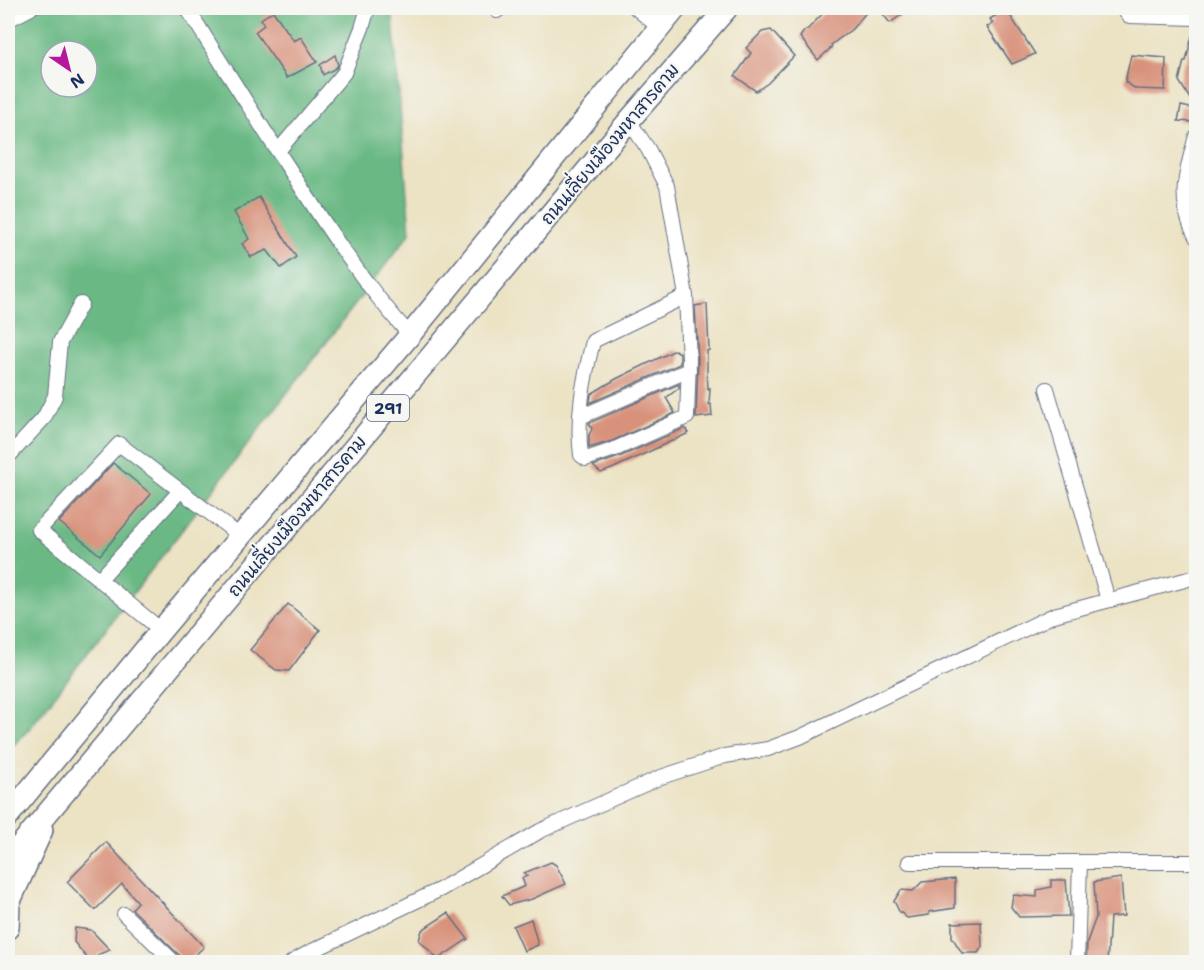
<svg xmlns="http://www.w3.org/2000/svg" width="1204" height="970" viewBox="0 0 1204 970" font-family="'Shantell Sans','Playpen Sans Thai',sans-serif">
	<rect width="100%" height="100%" fill="#f6f6f2"/>
	<filter id="ink" filterUnits="userSpaceOnUse"><feTurbulence type="fractalNoise" baseFrequency=".0167" numOctaves="2"/><feDisplacementMap in="SourceGraphic" scale="12" xChannelSelector="R" yChannelSelector="G"/><feConvolveMatrix kernelMatrix="1 2 1 2 8 2 1 2 1" color-interpolation-filters="sRGB"/></filter>
	<filter id="wash" filterUnits="userSpaceOnUse"><feTurbulence type="fractalNoise" baseFrequency=".008" numOctaves="4" result="noise"/><feDisplacementMap in="SourceGraphic" scale="24" xChannelSelector="R" yChannelSelector="G"/><feGaussianBlur stdDeviation="1.35" result="paint"/><feColorMatrix in="noise" values="0 0 0 0 0 0 0 0 0 0 0 0 0 0 0 0 0 1.4 0 .05"/><feComposite in="paint" operator="in"/></filter>
	<g filter="url(#wash)">
		<rect width="100%" height="100%" fill="#ece3c4"/>
		<path fill="#6ab984" stroke="#427471" stroke-width="1.5" fill-rule="evenodd" d="M8,8h384l18,225 -380,495 -22,23zM51,51h36v36h-36z"/>
		<g id="blocks">
			<g fill="#d8917a">
				<path d="M828,8h42l-18,21 -21,16 1,2 -14,13 -18,-23 4,-6 4,-2z"/>
				<path d="M878,8h33l-21,15z"/>
				<path d="M1006,9l29,45 -23,10 -25,-37 6,-4 -3,-4z"/>
				<path d="M273,11l21,30 7,-4 16,25 -30,16 -32,-46 9,-7 -3,-6z"/>
				<path d="M771,30l23,26 -26,27 -12,8 -21,-15 16,-23 -5,-5 16,-16z"/>
				<path d="M1192,36l5,1 -2,70 -16,-26 5,-20h2z"/>
				<path d="M335,55l3,10 -2,3 -13,7 -3,-10z"/>
				<path d="M1131,55l35,3 -1,32 -29,-1 -11,-7z"/>
				<path d="M1181,106l14,3 -1,13 -16,-1z"/>
				<path d="M259,197l37,60 -15,11 -14,-18 -16,7 -9,-13 7,-5 -15,-27z"/>
				<path d="M707,304l2,46 -2,1v21l1,17 2,-1 -1,16h2l1,12 -16,2 2,-58 -3,-54z"/>
				<path d="M675,350l5,3v11l-90,39 1,-9 25,-15z"/>
				<path d="M679,384v4l-13,10 9,15 -63,28 -23,7v-13l3,-6 -3,-6z"/>
				<path d="M685,428l4,5 -75,35 -13,5 -8,-7 26,-9z"/>
				<path d="M113,463l38,31 -51,61 -41,-33z"/>
				<path d="M288,604l32,26 -31,41 -13,-1 -26,-20z"/>
				<path d="M106,842l98,105 -18,16h-3l-3,-7 -48,-47 6,-7 -16,-18 -27,26 -28,-28z"/>
				<path d="M551,862l5,3 10,19 -34,15 -23,6 -7,-9 23,-10 -3,-8 5,-2 -3,-3z"/>
				<path d="M1121,878l3,38 -14,1 -3,46h-21l1,-21 9,-25 -2,-35z"/>
				<path d="M955,879v29l-26,4v3l-22,3 -8,-7 -5,-10 7,-11 12,1 9,-9z"/>
				<path d="M1051,880h15l3,36 -50,1 -8,-10 2,-12 24,2v-7l14,-3z"/>
				<path d="M448,913l20,26 -30,20 -19,-19 3,-10z"/>
				<path d="M531,919l7,26 -14,6 -11,-25z"/>
				<path d="M981,922l1,25 -4,6h-16l-10,-16v-14z"/>
				<path d="M75,928l16,2 19,20 -11,4 -5,9h-3l-17,-21z"/>
			</g>
		</g>
	</g>
	<g filter="url(#ink)">
		<use href="#blocks" fill-opacity="0" stroke="#646e82" stroke-width="1.5"/>
		<g fill="none" stroke-linecap="round" stroke-linejoin="round">
			<defs>
				<g id="minor">
					<path d="M187,8c34,55 69,110 105,165 36,56 73,113 118,162"/>
					<path d="M636,8l24,20"/>
					<path d="M1122,8l7,8 67,2"/>
					<path d="M497,11l3,-3"/>
					<path d="M8,20l23,-12"/>
					<path d="M629,121l19,28 19,37 19,110 3,64 -2,57 -72,32 -29,10 -5,-4c-5,-38 3,-77 12,-114l93,-45"/>
					<path d="M1196,136c-10,38 -20,64 0,101"/>
					<path d="M278,151l66,-78 18,-45 6,-20"/>
					<path d="M1047,389l61,211"/>
					<path d="M580,417l109,-47"/>
					<path d="M8,457l36,-39 11,-22 5,-54 21,-38"/>
					<path d="M99,580l81,-89"/>
					<path d="M161,630l-122,-100 80,-86 121,92"/>
					<path d="M909,862h287"/>
					<path d="M124,914l50,48"/>
					<path d="M292,962l16,-9 133,-64 99,-58 121,-54 64,-21 43,-7 32,-12 254,-122 142,-38"/>
					<path d="M1077,962l3,-100"/>
				</g>
				<g id="highway">
					<path d="M8,816l155,-188 247,-293 266,-327"/>
					<path d="M8,860l624,-743 95,-109"/>
					<path d="M8,928l1,-25 33,-73"/>
				</g>
			</defs>
			<use href="#minor" stroke="#646e82" stroke-width="16"/>
			<use href="#highway" stroke="#646e82" stroke-width="24"/>
			<use href="#minor" stroke="#fff" stroke-width="14"/>
			<use href="#highway" stroke="#fff" stroke-width="21"/>
		</g>
	</g>
	<g text-anchor="middle" dominant-baseline="central" stroke-width="4.5" stroke-linejoin="round" paint-order="stroke">
		<rect fill="#f6f6f2" stroke="#5d6b8a" stroke-width="1.5" x="367" y="395" width="42" height="26" rx="4.5"/>
		<g font-size="16" font-weight="bold" fill="#1b2f5e">
			<text x="388" y="408">291</text>
		</g>
		<g font-size="18" fill="#1b2f5e" stroke="#f6f6f2">
			<text transform="translate(610 144) rotate(-50)">ถนนเลี่ยงเมืองมหาสารคาม</text>
			<text transform="translate(297 516) rotate(-50)">ถนนเลี่ยงเมืองมหาสารคาม</text>
		</g>
	</g>
	<rect width="1204" height="970" fill="none" stroke="#f6f6f2" stroke-width="30"/>
	<g transform="translate(69 69) rotate(145)"><circle r="28" fill="#f6f6f2" stroke="#9ea6b7" stroke-width="1.5"/>
	<path d="M0-4.5L10 22L0 15L-10 22Z" fill="#b5179e"/>
	<text y="-9" font-size="16" font-weight="bold" text-anchor="middle" fill="#1b2f5e">N</text>
	</g>
</svg>
